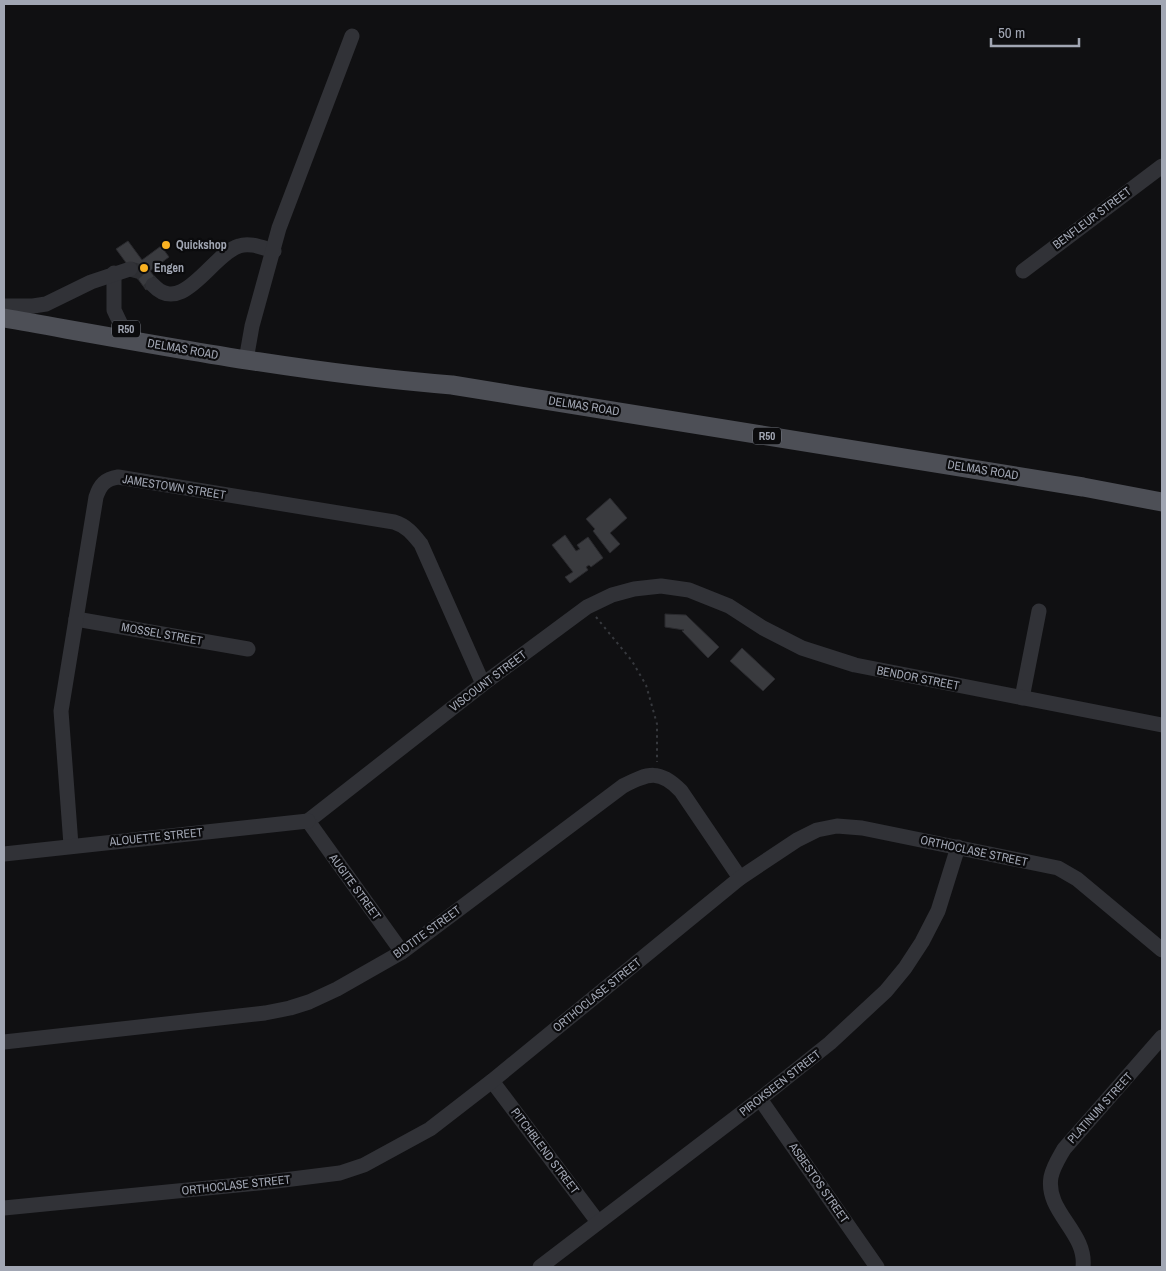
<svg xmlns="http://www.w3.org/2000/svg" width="1166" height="1271" viewBox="0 0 1166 1271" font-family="'Archivo Narrow',sans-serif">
	<rect width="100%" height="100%" fill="#101012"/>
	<g fill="#3a3b3f" stroke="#2a2a2e">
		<path d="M128,241l14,19 19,-14 8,11 -19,14 8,10 -12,9 -30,-41z"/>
		<path d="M610,498l17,20 -17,15 10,11 -10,9 -17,-22 2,-2 -9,-10z"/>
		<path d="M565,535l11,16 4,-2 -3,-4 11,-8 15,21 -12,9 -2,-2 -3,2 2,3 -18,13 -5,-6 8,-5 -21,-27z"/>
		<path d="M665,614l21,1 33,32 -11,11 -26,-27 2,-1 -19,-3z"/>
		<path d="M742,648l33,31 -12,12 -33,-30z"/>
	</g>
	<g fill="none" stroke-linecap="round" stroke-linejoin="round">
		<path stroke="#2d2e32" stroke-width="15" stroke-dasharray="15 8" stroke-linecap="butt" d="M130,269l11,3 12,13"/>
		<path stroke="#37393e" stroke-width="2" stroke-dasharray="2.5 4" stroke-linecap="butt" d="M596,617l36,44 14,24 11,39v38"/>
		<g stroke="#313237" stroke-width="15">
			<path d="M1023,271l139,-105"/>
			<path d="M114,273v37l9,19"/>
			<path d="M153,285c30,32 59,-31 86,-39 11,-4 24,2 35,5"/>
			<path d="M4,306h29l13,-2 45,-22 39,-13"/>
			<path d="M246,360l6,-34 27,-98 73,-192"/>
			<path d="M76,619l172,30"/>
			<path d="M1022,698l17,-87"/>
			<path d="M308,821l175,-137 104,-77 25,-12 22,-6 27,-3 28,4 40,16 34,22 39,20 53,17 307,60"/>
			<path d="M308,821l94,131"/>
			<path d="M71,845l-10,-134 35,-214c4,-12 9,-18 22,-20l276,45c13,4 19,12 27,22l62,140"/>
			<path d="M4,854l304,-33"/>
			<path d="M4,1042l261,-29 25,-5 19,-6 28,-13 65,-37 221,-166c25,-13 37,-17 58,5l59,87"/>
			<path d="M492,1081l106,141"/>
			<path d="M760,1099l117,168"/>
			<path d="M4,1208l264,-26 72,-9 24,-8 66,-36 62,-48 248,-203 57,-38 20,-10 20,-4 25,2 196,40 19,11 85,71"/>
			<path d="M540,1267l220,-168 70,-56 56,-52 19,-23 17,-26 16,-31 20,-64"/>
			<path d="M1083,1267c4,-35 -38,-55 -32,-90 2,-10 8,-19 13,-28l98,-112"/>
		</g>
		<path stroke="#4d4f56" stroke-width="19" d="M4,318c148,26 297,55 448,67l631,102 79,15"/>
	</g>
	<g fill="#f9b121" stroke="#0b0b0d" stroke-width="2">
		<circle cx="166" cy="245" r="5"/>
		<circle cx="144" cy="268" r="5"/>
	</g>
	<g text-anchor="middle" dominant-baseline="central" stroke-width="4.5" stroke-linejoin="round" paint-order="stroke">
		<g fill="#0b0b0d" stroke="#747881" stroke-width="1">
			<rect x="112" y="320.5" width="28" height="17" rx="4"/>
			<rect x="753" y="427.5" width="28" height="17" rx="4"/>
		</g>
		<g font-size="11" font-weight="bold" fill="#a1a6b3">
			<text x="126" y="329">R50</text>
			<text x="767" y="436">R50</text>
		</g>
		<g font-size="12" fill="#a1a6b3" stroke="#0b0b0d">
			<text transform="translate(1092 218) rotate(-37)">BENFLEUR STREET</text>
			<text transform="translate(183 349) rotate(10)">DELMAS ROAD</text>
			<text transform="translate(584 406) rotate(9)">DELMAS ROAD</text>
			<text transform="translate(983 470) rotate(9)">DELMAS ROAD</text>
			<text transform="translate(174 487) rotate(9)">JAMESTOWN STREET</text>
			<text transform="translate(162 634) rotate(10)">MOSSEL STREET</text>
			<text transform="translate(918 678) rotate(11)">BENDOR STREET</text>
			<text transform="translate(488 681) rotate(-37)">VISCOUNT STREET</text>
			<text transform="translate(156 837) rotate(-6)">ALOUETTE STREET</text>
			<text transform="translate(974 851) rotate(12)">ORTHOCLASE STREET</text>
			<text transform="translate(355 887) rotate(54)">AUGITE STREET</text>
			<text transform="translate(427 932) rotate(-36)">BIOTITE STREET</text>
			<text transform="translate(597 995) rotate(-39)">ORTHOCLASE STREET</text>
			<text transform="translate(780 1083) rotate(-38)">PIROKSEEN STREET</text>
			<text transform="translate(1100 1108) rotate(-48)">PLATINUM STREET</text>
			<text transform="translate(545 1151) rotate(53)">PITCHBLEND STREET</text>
			<text transform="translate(819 1183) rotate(55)">ASBESTOS STREET</text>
			<text transform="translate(236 1185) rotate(-6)">ORTHOCLASE STREET</text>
		</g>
		<g font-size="12" font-weight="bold" fill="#a1a6b3" stroke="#0b0b0d" text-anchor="start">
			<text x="176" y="245">Quickshop</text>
			<text x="154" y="268">Engen</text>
		</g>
	</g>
	<rect width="1166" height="1271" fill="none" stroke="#a1a6b3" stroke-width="10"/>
	<path d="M991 38v8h88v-8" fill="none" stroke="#a1a6b3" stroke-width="2.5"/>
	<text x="998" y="38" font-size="15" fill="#a1a6b3" stroke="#0b0b0d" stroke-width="4" paint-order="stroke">50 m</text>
</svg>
